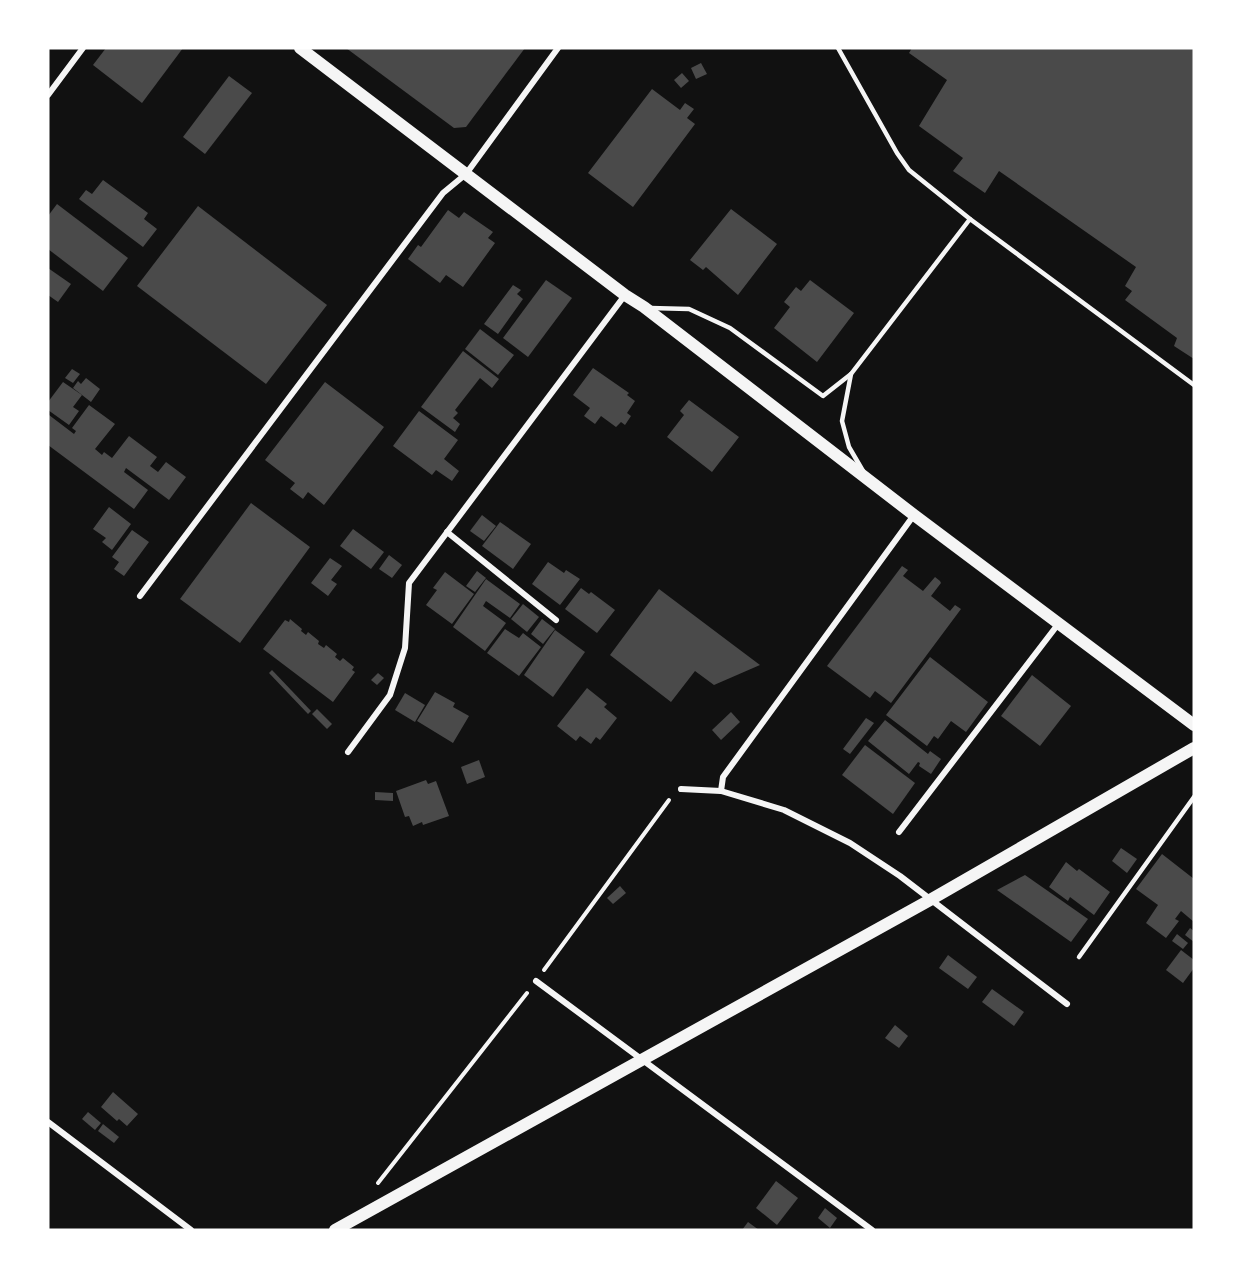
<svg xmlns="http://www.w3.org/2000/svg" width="1242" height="1278" viewBox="0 0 1242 1278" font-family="Rubik,sans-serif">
	<rect width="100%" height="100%" fill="#111"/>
	<g fill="#4a4a4a">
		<path d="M106,48h77l-41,55 -49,-38z"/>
		<path d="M346,48h179l-59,79 -12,1z"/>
		<path d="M912,48h282v311l-20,-13 3,-8 -52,-38 7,-9 -7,-5 11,-19 -137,-96 -14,22 -32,-22 10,-13 -44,-32 28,-46 -38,-27z"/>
		<path d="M701,63l6,11 -11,5 -5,-11z"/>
		<path d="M682,73l7,8 -8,7 -7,-8z"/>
		<path d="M229,76l23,17 -47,61 -22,-17z"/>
		<path d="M652,89l28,21 5,-7 9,6 -7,9 8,6 -62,83 -45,-34z"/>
		<path d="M103,180l45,33 -4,6 13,10 -14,18 -64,-48 7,-9 6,4z"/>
		<path d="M57,204l71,54 -25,33 -55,-42v-33z"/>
		<path d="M198,206l129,99 -61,79 -129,-98z"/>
		<path d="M731,209l46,35 -39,51 -32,-28 -3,3 -13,-10z"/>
		<path d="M448,210l11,8 5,-6 29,20 -5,6 7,5 -32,44 -17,-12 -6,8 -32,-24 10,-14 3,2z"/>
		<path d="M48,268l23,16 -13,18 -10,-7z"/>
		<path d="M546,280l26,18 -44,59 -25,-19z"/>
		<path d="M810,280l44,33 -37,49 -43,-34 16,-21 -6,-5 12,-15 5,4z"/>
		<path d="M513,285l8,5 -4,4 6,5 -25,35 -14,-10z"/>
		<path d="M480,329l34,26 -16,20 -33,-26z"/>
		<path d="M463,351l36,28 -7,9 -12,-10 -25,32 3,3 -5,5 7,6 -5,8 -34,-25z"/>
		<path d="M593,368l36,25 -2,2 8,6 -8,12 4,3 -6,9 -4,-3 -5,5 -15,-11 -6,8 -11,-8 6,-8 -17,-13z"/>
		<path d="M72,369l8,5 -7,9 -8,-5z"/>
		<path d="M86,378l14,11 -9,13 -18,-14 5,-7 3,3z"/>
		<path d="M63,382l19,13 -9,12 6,4 -10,14 -21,-15v-8z"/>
		<path d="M325,382l59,45 -60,78 -16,-13 -5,7 -13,-10 5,-6 -30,-23z"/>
		<path d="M689,400l50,37 -27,35 -45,-35 17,-22 -4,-4z"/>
		<path d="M89,405l26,19 -20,25 7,6 2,-3 8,6 17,-22 28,21 -7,9 8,6 8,-10 20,15 -17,23 -43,-32 -2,4 24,18 -14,19 -86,-64 1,-30 25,19 2,-3 -4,-3z"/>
		<path d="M419,411l39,29 -14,19 15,12 -7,10 -16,-11 -4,5 -39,-29z"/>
		<path d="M251,503l59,44 -70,96 -60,-44z"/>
		<path d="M109,507l22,17 -19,26 -10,-8 4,-4 -13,-9z"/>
		<path d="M482,515l14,11 -12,15 -14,-10z"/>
		<path d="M500,522l31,22 -18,25 -31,-23z"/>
		<path d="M353,529l31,23 -13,17 -31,-23z"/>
		<path d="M132,530l17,12 -25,34 -10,-7 5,-7 -7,-5z"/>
		<path d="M389,555l13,10 -10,13 -13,-9z"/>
		<path d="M330,558l12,8 -11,14 6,4 -9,12 -17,-13z"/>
		<path d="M548,562l16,11 2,-3 14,9 -20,26 -28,-21z"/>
		<path d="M902,566l6,4 -5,6 20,15 12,-14 5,4 1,2 -10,13 19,15 5,-6 6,4 -70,94 -16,-12 -5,7 -43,-32z"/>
		<path d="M477,571l9,7 -11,14 -9,-6z"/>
		<path d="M445,572l29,22 -22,30 -26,-19 11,-15 -4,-2z"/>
		<path d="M486,579l34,25 -10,14 -24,-17 -3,5 23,17 -21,28 -32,-24z"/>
		<path d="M581,588l8,6 2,-2 24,18 -18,23 -32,-24z"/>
		<path d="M659,589l73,55 28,21 -46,20 -19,-14 -24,31 -61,-47z"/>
		<path d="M523,604l16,13 -12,15 -16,-13z"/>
		<path d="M290,619l12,10 -1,2 5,4 2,-3 11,9 -1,3 6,4 2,-3 11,9 -2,3 5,4 3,-3 11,9 -2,3 3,2 -22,30 -70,-53 22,-29 4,2z"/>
		<path d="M542,619l13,10 -12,15 -12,-10z"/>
		<path d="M505,629l14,9 4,-5 18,14 -22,29 -32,-23z"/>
		<path d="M555,630l30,22 -32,45 -29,-22z"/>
		<path d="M930,657l58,45 -22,30 -15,-11 -13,18 -4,-3 -7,10 -41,-31z"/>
		<path d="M272,670l39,41 -3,3 -39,-41z"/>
		<path d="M378,673l6,5 -7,7 -6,-5z"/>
		<path d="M1032,675l39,31 -31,40 -39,-30z"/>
		<path d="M587,688l20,16 -3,3 13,11 -17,22 -4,-3 -5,7 -11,-8 -4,5 -19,-15z"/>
		<path d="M435,692l20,11 -2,4 16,9 -16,27 -36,-22z"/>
		<path d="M405,693l20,12 -10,17 -20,-12z"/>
		<path d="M317,709l15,15 -5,5 -15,-15z"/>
		<path d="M731,712l9,10 -19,18 -9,-10z"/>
		<path d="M866,718l8,5 -24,31 -7,-5z"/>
		<path d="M885,720l43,34 2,-3 11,8 -10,15 -12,-8 1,-3 -2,-1 -9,12 -41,-33z"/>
		<path d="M865,745l50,38 -22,31 -51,-39z"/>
		<path d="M479,760l6,17 -18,7 -6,-17z"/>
		<path d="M426,780l2,4 8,-3 13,35 -26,9 -1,-3 -9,4 -4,-10 -4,1 -9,-26z"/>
		<path d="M375,792l18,1v8l-18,-1z"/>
		<path d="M1121,848l16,11 -10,14 -15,-12z"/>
		<path d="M1162,854l32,25v43l-13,-11 -6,8 4,2 -13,17 -20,-15 12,-18 -22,-16z"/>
		<path d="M1066,862l11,9 2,-2 31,23 -16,23 -24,-18 -2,4 -19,-14z"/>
		<path d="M1025,875l63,44 -17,23 -74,-52z"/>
		<path d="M620,886l6,7 -13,11 -6,-6z"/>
		<path d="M1190,928l4,3v11l-9,-7z"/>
		<path d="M1177,934l11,9 -5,6 -11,-8z"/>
		<path d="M1181,950l13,10v8l-11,15 -17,-13z"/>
		<path d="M948,955l29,22 -9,12 -29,-21z"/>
		<path d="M992,989l32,23 -10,14 -32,-24z"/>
		<path d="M895,1025l13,11 -9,12 -14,-10z"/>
		<path d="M113,1092l25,22 -11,12 -8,-7 -2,2 -16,-14z"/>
		<path d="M88,1112l13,11 -6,7 -13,-11z"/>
		<path d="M103,1124l16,13 -5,6 -16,-12z"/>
		<path d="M776,1181l22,17 -21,27 -21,-17z"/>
		<path d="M825,1208l12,10 -7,10 -12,-10z"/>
		<path d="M748,1222l11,8h-17z"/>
	</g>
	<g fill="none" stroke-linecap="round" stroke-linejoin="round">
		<g stroke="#f5f5f5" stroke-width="4">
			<path d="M544,970l125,-170"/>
			<path d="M378,1183l149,-190"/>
		</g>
		<g stroke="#f5f5f5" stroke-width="4.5">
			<path d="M838,48l59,105 12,17 61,49"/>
			<path d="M650,308l39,1 41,19 93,68 28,-22 119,-155 224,166"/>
			<path d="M851,374l-9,47 7,26 14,24"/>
			<path d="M1079,957l115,-160"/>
		</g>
		<g stroke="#f5f5f5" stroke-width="6">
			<path d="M48,95l35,-47"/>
			<path d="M447,532l109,88"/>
			<path d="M140,596l303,-403 23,-19 92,-126"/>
			<path d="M348,752l42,-57 15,-47 4,-65 216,-288"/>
			<path d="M681,789l40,2 63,19 66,33 50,33 167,128"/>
			<path d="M721,791l2,-14 191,-262"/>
			<path d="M899,832l160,-209"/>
			<path d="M536,981l336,249"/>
			<path d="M48,1122l143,108"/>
		</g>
		<g stroke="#f5f5f5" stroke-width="12">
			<path d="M300,48l325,247 19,12 270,208 280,210"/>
			<path d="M335,1230l595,-330 264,-152"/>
		</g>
	</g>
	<rect width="1242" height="1278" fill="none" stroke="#ffffff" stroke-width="99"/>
</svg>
